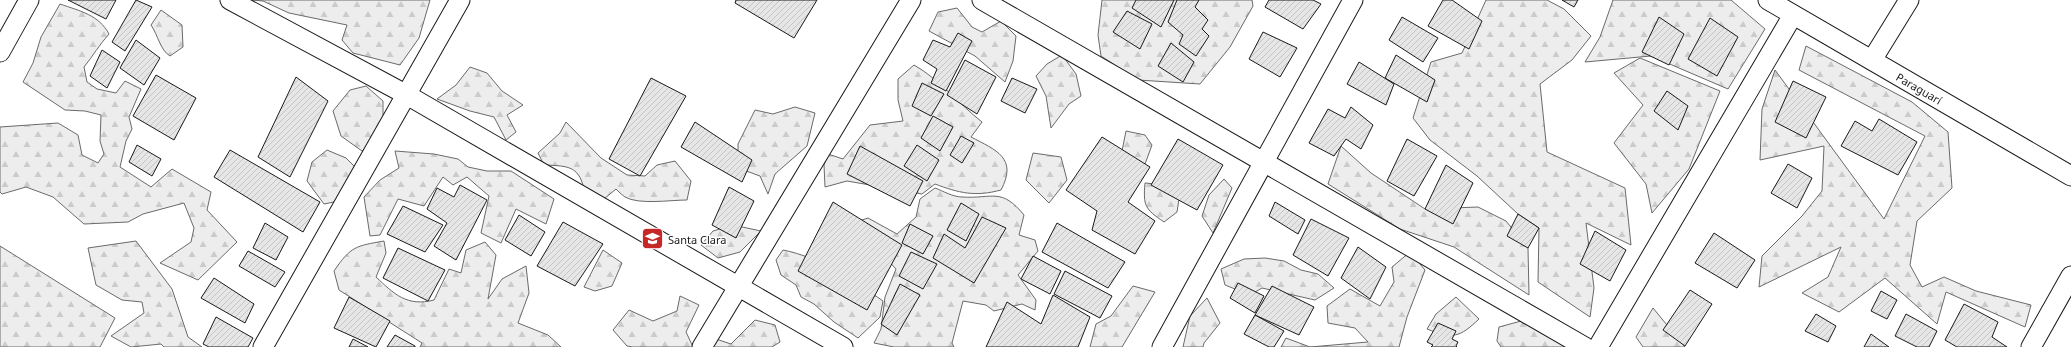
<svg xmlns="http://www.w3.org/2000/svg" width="2071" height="347" viewBox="0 0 2071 347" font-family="'Noto Sans',sans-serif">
	<defs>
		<pattern id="forest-firs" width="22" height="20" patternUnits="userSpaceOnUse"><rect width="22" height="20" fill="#ededed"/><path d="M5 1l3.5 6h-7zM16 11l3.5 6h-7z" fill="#cbcbcb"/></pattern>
		<pattern id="building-hatch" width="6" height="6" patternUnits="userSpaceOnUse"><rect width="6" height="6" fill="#e6e6e6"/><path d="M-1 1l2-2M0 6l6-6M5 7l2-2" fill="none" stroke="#c5c5c5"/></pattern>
	</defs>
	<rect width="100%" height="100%" fill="#fff"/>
	<g fill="url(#forest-firs)" stroke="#6a6a6a">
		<path d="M252,0h178l-11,38 -19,27 -47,-12 -11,-13 5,-15 -58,-12 -26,-12z"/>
		<path d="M1102,0h150l1,6 -23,41 -30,37 -62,-4 -37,-24 -3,-21z"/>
		<path d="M1486,0h61l17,9 27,27 -19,24 -32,24 7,68 78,36 6,57 -45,-22 8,65 -4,29 -52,-35 1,-54 -21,-14 -41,-38 -47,-36 -17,-22 18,-56 31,-9z"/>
		<path d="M1613,0h118l34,29 -37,60 -77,-33 -66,6 15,-25z"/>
		<path d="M60,4c20,7 39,11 49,30 -10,11 -16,22 -25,33l3,15 10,7 19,4 9,-12 16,8 -12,28 3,12 -6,12 -6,26 31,20 21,-18 39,23 -4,18 30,32 -39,38 -38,-17 31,-21 3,-14 -10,-25 -41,11 -15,8 -44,2 -31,-27 -27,-10 -24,7 -2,-2v-65l58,-4 20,12 4,20 16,8 6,-9 -4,-13 1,-26 -16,-4 -20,-1 -42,-28 10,-19 8,-26z"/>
		<path d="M957,8l15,19 10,5 19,-11 15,15 -3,25 -8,21 -30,-26 -46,-25 9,-19z"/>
		<path d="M161,10l21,15 1,22 -13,9c-10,-6 -12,-21 -19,-31z"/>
		<path d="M1806,46l106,56 36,30 4,56 -35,33 -7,44 12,22 22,-10 32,14 55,14 -6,22 -79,-35 -9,32 -52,-46 -46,34 -37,-19 26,-16 13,-30 -82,40 3,-31 40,-40 20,-25 2,-45 -64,14 2,-51 13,-39 109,149 41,-83 -126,-66z"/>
		<path d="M1062,55l14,19 5,22 -12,8 -18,24 -5,-32 -10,-20 11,-12z"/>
		<path d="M1640,58l80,33 -31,78 -37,44 -6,-29 -32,-41 29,-38 -29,-32z"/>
		<path d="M914,65c25,14 45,39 68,57l-11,15c25,13 47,21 30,53 -26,7 -42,3 -66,-6l-13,10 -75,-13 -22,6 -1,-22 4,-11 15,5 27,-34 33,-4 -5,-21v-21z"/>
		<path d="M470,67l17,6 15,18 21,14 -16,10 9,17 -10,8 -12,-23 -24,-6 -33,-12 19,-14z"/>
		<path d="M366,86l17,15v29l-21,21 -21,-15 -8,-25 17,-21z"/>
		<path d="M795,107l20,6 -8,33 -32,28 -7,20 -8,-18 -22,-8v-24l17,-34 18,4z"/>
		<path d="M566,122l35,36 26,17 18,1 12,-11 18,-4 16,20 -4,19c-17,0 -48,5 -62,-3 -3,-2 -7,-6 -9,-8l-12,10 -19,-5c-5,-28 -15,-28 -41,-29l-6,-12 22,-20z"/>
		<path d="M1126,131l19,4 7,10 -7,19 -24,-8z"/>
		<path d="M1341,146l30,27 54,36 53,-2 28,14 22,27 1,47 -75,-48 -54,-18 -72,-45z"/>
		<path d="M327,150l19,8 11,11 -18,32 -15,3 -17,-23 5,-19z"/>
		<path d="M395,151l39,3 24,5 10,8 19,4h24l43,28 -8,25 -30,-15 -15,34 -20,-10 8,-37 -22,-19 -14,8 -10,-8 -19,29 -26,-7 -18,36 -10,1 -6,-39 16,-17 19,-12z"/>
		<path d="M1033,153l28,4 6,23 -18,23 -23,-23z"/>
		<path d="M1224,179l8,9 -19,45 -11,-17 7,-21z"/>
		<path d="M1145,183l36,3 -4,26 -13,10c-19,-13 -21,-16 -19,-39z"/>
		<path d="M935,188c8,3 18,9 27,9 31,2 39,-10 62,18l-5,20 16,5 3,11 -20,24 18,25 -1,10 -13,-6 -28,7 -8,-6 -23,-4 -11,42 2,4h-60l-20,-4 7,-14 4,-32 11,-28 -20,-22 -26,-23 18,-6 29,16 19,-17 4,-18z"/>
		<path d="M733,225l28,6 -21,21 -22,6 -17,-13 12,-14z"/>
		<path d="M136,241l36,48 16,48 14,10h-38l-3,-3 -30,3 -20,-11 33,-23 -2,-11 -20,-2 -26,-15 -8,-37z"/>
		<path d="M384,241l2,12 -10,24c18,17 31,30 58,23l15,-31 12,4 5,-23 19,-8 11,13 -8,44 14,-20 24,-13 3,27 -11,30 30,12 13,12h-141l2,-4 -83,-53 -5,-19c17,-25 22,-25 50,-30z"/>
		<path d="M0,246l115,72 -15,29h-100z"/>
		<path d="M603,250l19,13 -10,23 -17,5 -11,-4z"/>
		<path d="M783,250c36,7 70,30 100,51l-3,16 -22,21 -24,-16 -20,-18 -13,-7 -5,-12 -15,-10 -5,-15z"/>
		<path d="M1410,252l15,18 -18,47 -8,30h-118l5,-9 24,9 58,-5 -13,-14 -27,-5 -1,-17 23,-17 30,17 14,-24 -2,-15z"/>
		<path d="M1265,258l19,3 17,9 17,4 16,14 -19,12 -53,-12 -12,7 -25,-10 -4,-16 23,-10z"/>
		<path d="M1133,286l22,6 -33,55h-32l6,-23 15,-8z"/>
		<path d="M680,296l19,9 -13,27 7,15h-60l-6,-1 -14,-16 16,-20 24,11 24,-10z"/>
		<path d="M1456,297l23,22c-20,19 -26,20 -52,10l9,-15z"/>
		<path d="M1207,298l13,25 -16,20 -1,4h-20l7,-31z"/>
		<path d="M1653,308l32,39h-42l-7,-10z"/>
		<path d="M755,320l20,5 5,17 -8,5h-62l3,-9 18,6z"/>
		<path d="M1525,320l42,27h-66l-4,-6 2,-14z"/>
	</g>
	<g fill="url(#building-hatch)" stroke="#1a1a1a">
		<path d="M68,0h48l-10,19z"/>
		<path d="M136,0l16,7 -27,44 -13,-9z"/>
		<path d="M736,0h81l-23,38 -59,-35z"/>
		<path d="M1136,0h38l-13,27 -29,-19z"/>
		<path d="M1177,0h22l-4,7 13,13 -6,9 7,7 -13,20 -17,-12 4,-9 -15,-13z"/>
		<path d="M1269,0h44l8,4 -18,25 -38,-22z"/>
		<path d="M1443,0h9l30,21 -13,28 -41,-23z"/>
		<path d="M1562,0h16l-4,7z"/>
		<path d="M1127,11l25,13 -12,25 -27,-17z"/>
		<path d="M1402,17l36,21 -15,24 -34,-22z"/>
		<path d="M1659,17l25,17 -15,31 -27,-13z"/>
		<path d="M1710,18l28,19 -21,39 -29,-17z"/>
		<path d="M1263,32l34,16 -17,29 -31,-18z"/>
		<path d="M958,33l14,8 -26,50 -15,-8 6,-14 -14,-9 10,-20 17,7z"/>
		<path d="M136,40l24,18 -16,27 -24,-17z"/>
		<path d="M1171,43l23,19 -11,20 -25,-16z"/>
		<path d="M102,50l18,12 -13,26 -17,-12z"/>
		<path d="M1396,55l39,25 -8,22 -42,-24z"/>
		<path d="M965,60l31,17 -19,37 -30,-19z"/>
		<path d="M1359,62l35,22 -8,21 -39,-21z"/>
		<path d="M156,75l40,23 -22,42 -41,-24z"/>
		<path d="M296,77l32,24 -38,76 -32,-20z"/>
		<path d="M651,78l35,18 -46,80 -31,-17z"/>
		<path d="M1012,78l25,11 -12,24 -24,-12z"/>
		<path d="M1793,81l33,16 -20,41 -31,-16z"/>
		<path d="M922,83l22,11 -13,22 -19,-10z"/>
		<path d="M1667,91l21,15 -10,24 -24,-19z"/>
		<path d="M1351,107l22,18 -12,24 -15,-10 -12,17 -25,-13 19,-34 17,9z"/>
		<path d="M933,116l20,11 -13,24 -19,-13z"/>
		<path d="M1879,119l38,23 -19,33 -57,-29 14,-25 17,10z"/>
		<path d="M695,122l57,38 -10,22 -61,-35z"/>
		<path d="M961,136l13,7 -12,20 -12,-8z"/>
		<path d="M1102,137l48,30 -22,35 27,19 -20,33 -43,-24 5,-19 -31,-21z"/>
		<path d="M1178,139l45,26 -26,45 -46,-25z"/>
		<path d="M1407,139l30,17 -23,40 -27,-15z"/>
		<path d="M137,145l24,14 -9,17 -23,-14z"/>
		<path d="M917,145l22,15 -12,21 -23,-15z"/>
		<path d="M860,146l63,35 -13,25 -63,-32z"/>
		<path d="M230,150l90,52 -17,30 -89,-55z"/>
		<path d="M1788,164l24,14 -15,30 -26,-15z"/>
		<path d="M1446,165l27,18 -20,41 -28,-15z"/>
		<path d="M460,185l27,15 -31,60 -22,-14 13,-23 -20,-14 10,-21 17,9z"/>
		<path d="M729,187l25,14 -18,37 -24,-13z"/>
		<path d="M833,202l69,43 -35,65 -69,-39z"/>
		<path d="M1275,202l30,18 -7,14 -29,-18z"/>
		<path d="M961,203l18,11 -13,27 -19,-11z"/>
		<path d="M403,206l40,19 -18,27 -38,-18z"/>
		<path d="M1518,214l21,14 -11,20 -21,-12z"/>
		<path d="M519,215l26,17 -14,24 -26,-16z"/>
		<path d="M982,217l24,11 -32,55 -41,-25 11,-24 21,14z"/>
		<path d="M1311,219l38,19 -21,38 -35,-21z"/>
		<path d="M563,222l40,22 -28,42 -38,-20z"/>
		<path d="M265,223l23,14 -12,23 -23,-12z"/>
		<path d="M1057,223l68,39 -17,26 -66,-36z"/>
		<path d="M910,224l23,12 -10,18 -21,-11z"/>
		<path d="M1595,231l31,19 -16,31 -30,-17z"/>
		<path d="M1714,233l41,27 -18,28 -42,-25z"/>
		<path d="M1358,247l28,20 -16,32 -29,-21z"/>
		<path d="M398,248l47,22 -17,31 -45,-23z"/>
		<path d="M248,251l37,21 -10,15 -36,-21z"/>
		<path d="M911,252l26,12 -14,25 -24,-13z"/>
		<path d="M1033,256l28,15 -11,23 -29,-15z"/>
		<path d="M1065,271l47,25 -12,22 -46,-24z"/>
		<path d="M214,278l40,26 -9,19 -44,-25z"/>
		<path d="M1238,283l26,13 -9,17 -25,-15z"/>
		<path d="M900,284l20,11 -23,40 -16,-11z"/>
		<path d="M1272,286l42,21 -15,28 -44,-20z"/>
		<path d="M1690,290l22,14 -27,42 -22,-16z"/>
		<path d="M1881,291l16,9 -10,19 -16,-8z"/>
		<path d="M1053,295l37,22 -12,30h-92l21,-45 34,22z"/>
		<path d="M349,297l41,24 -14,26 -42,-19z"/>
		<path d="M1964,304l34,18 -6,15 15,10h-50l-12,-7z"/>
		<path d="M1816,314l20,12 -8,16 -23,-11z"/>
		<path d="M1906,314l31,17 -8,16h-12l-22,-11z"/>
		<path d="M1255,315l29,16 -10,16h-5l-25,-13z"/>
		<path d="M216,317l37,21 -5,9h-39l-6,-3z"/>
		<path d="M1438,323l18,8 -4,8 6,3 -2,4 1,1h-26l2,-2 -6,-3z"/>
		<path d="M1871,334l18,13h-25z"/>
		<path d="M395,335l20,11v1h-28z"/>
		<path d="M353,339l15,8h-19z"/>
	</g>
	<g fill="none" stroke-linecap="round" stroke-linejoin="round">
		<defs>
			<g id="street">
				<path d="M230,0l177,95 436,252"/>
				<path d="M982,0l603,347"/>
				<path id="s1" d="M1768,0l303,176"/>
				<path d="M0,52l29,-52"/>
				<path d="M1872,60l37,-60"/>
				<path d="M263,347l197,-347"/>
				<path d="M702,347l209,-347"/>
				<path d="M1162,347l191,-347"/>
				<path d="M1598,347l195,-332"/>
				<path d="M2031,347l40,-71"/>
			</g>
		</defs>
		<use href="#street" stroke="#1a1a1a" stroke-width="21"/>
		<use href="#street" stroke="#fff" stroke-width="19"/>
	</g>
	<defs>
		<symbol id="school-square" viewBox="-11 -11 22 22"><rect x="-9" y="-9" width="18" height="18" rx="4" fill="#c62828" stroke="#fff"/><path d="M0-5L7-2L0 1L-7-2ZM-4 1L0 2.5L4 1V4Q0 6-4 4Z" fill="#fff"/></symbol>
	</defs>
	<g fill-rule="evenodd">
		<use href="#school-square" x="640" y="226" width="25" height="25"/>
	</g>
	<g text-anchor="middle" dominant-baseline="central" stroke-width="3" stroke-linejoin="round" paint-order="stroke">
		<g font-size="11" fill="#1a1a1a" stroke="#fff">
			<text stroke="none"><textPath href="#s1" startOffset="175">Paraguarí</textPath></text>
		</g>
		<g font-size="11" fill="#1a1a1a" stroke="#fff" text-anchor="start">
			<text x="668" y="239">Santa Clara</text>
		</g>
	</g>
</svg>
